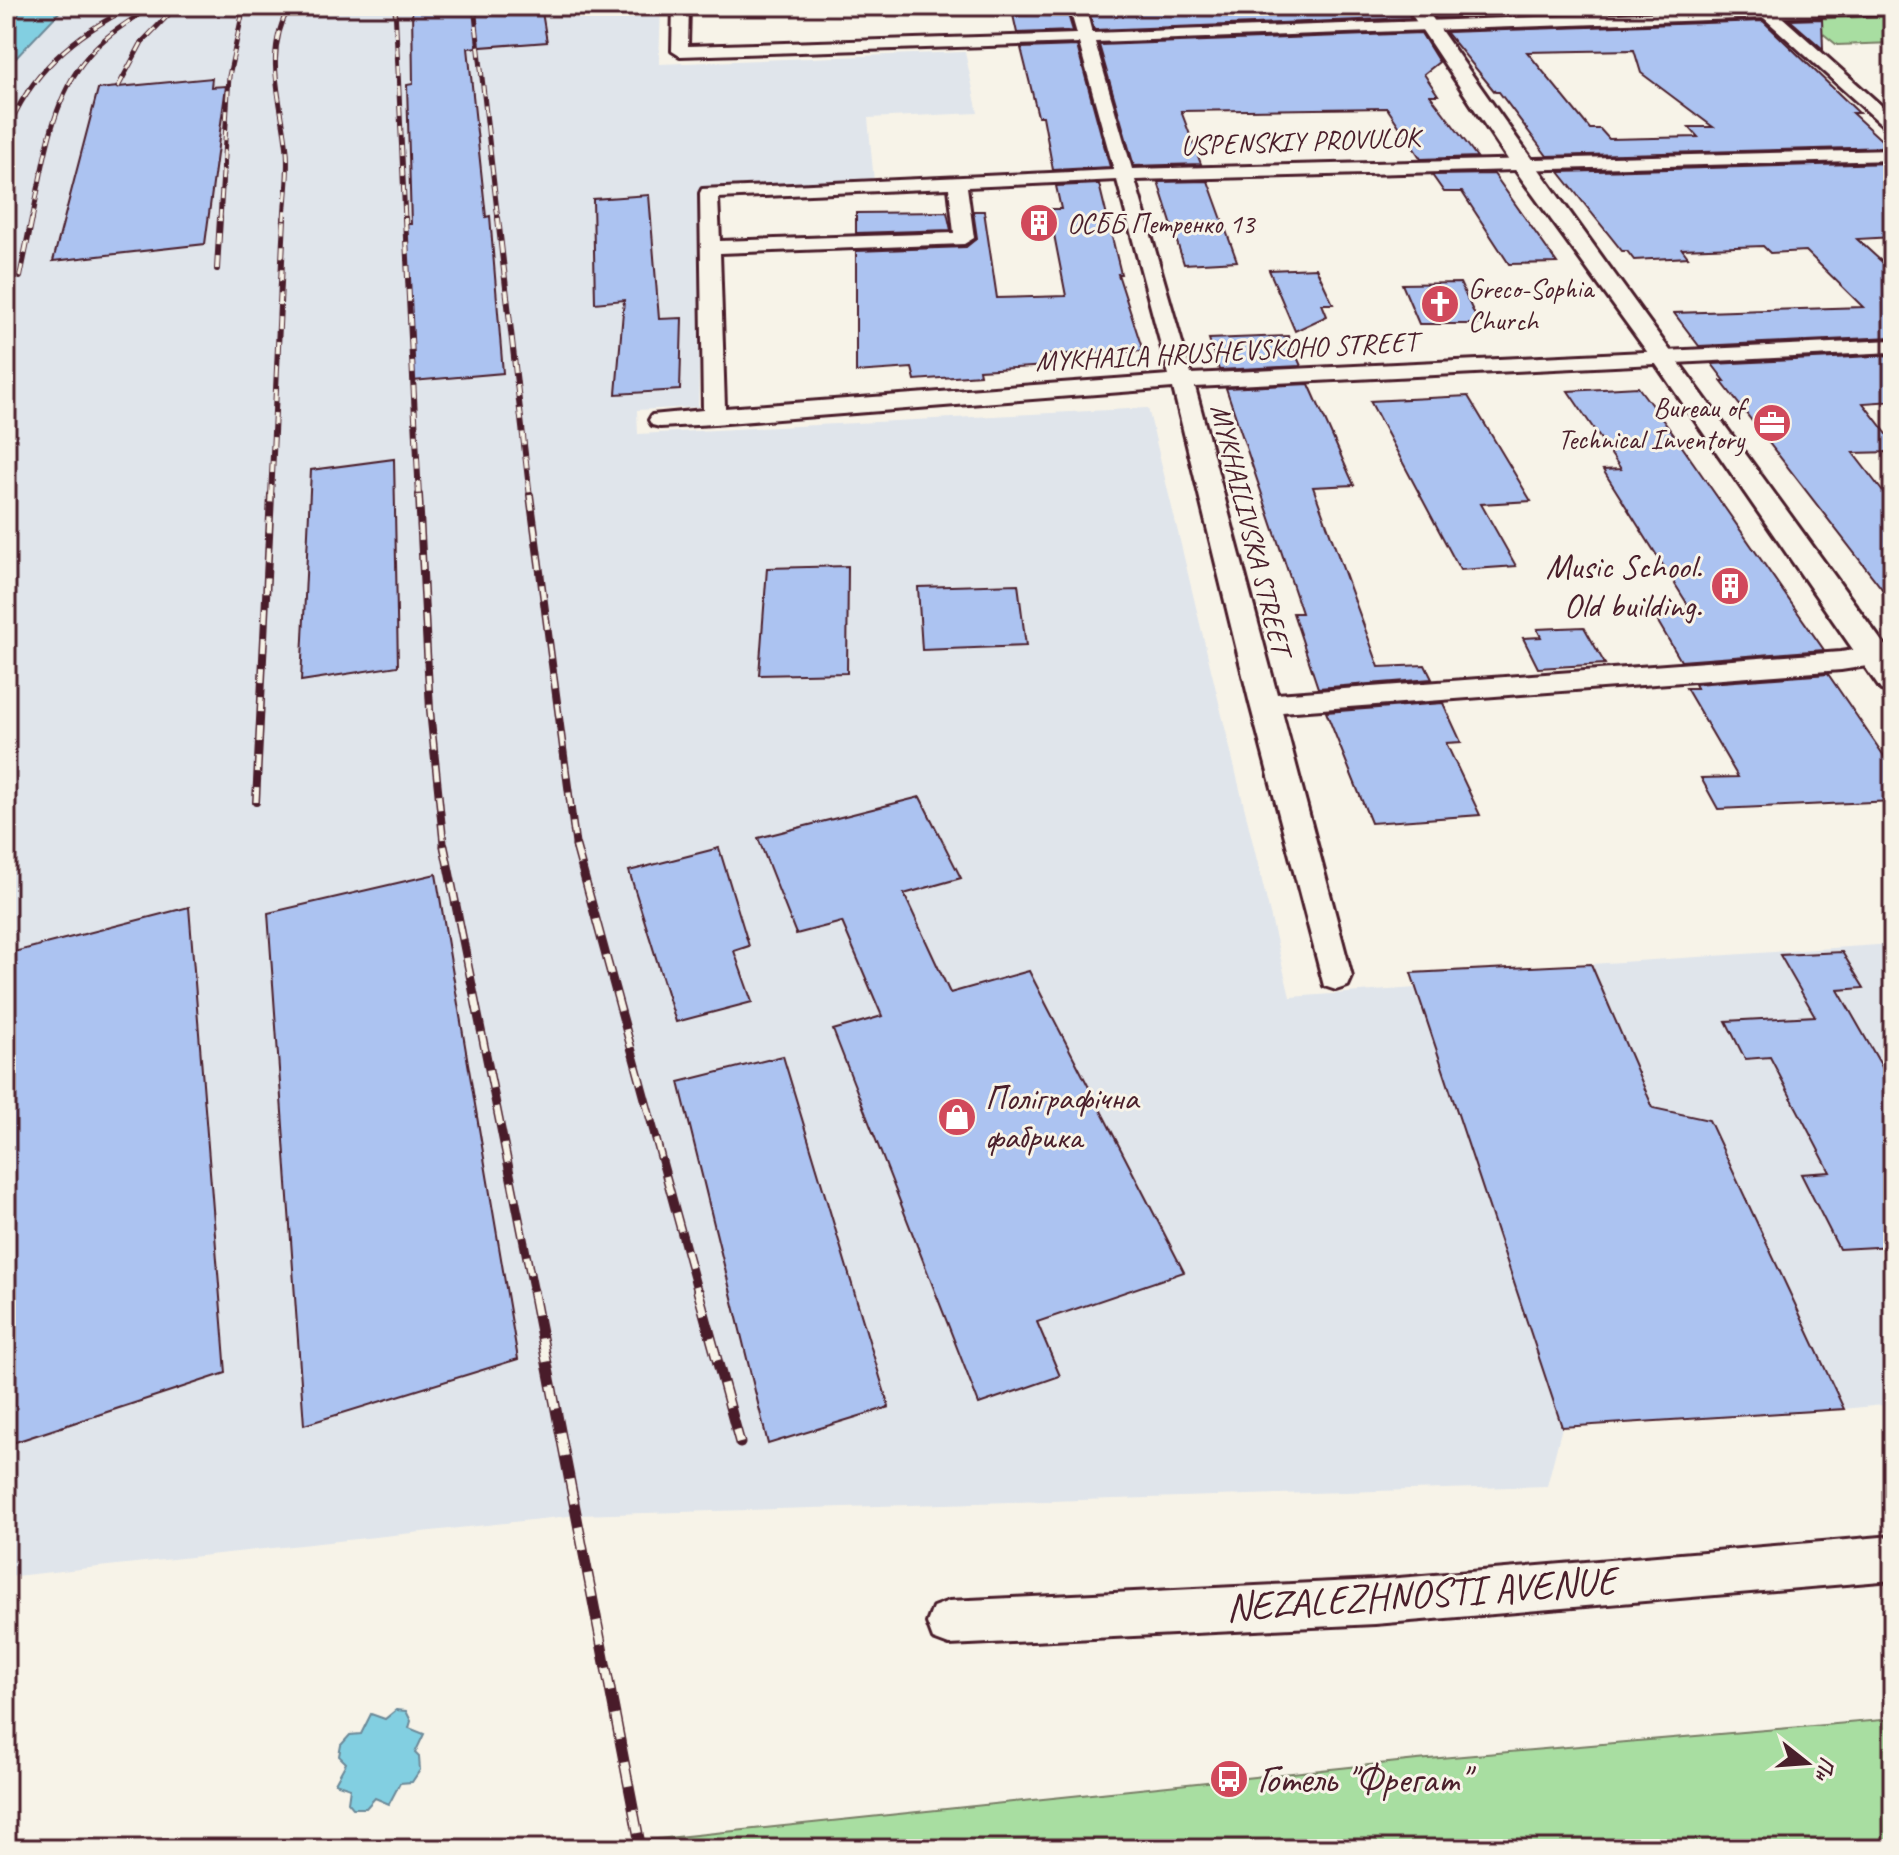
<svg xmlns="http://www.w3.org/2000/svg" width="1899" height="1855" viewBox="0 0 1899 1855" font-family="Caveat,sans-serif">
	<rect width="100%" height="100%" fill="#f7f3e8"/>
	<filter id="ink" filterUnits="userSpaceOnUse"><feTurbulence type="fractalNoise" baseFrequency=".0125" numOctaves="2"/><feDisplacementMap in="SourceGraphic" scale="16" xChannelSelector="R" yChannelSelector="G"/><feConvolveMatrix kernelMatrix="1 2 1 2 8 2 1 2 1" color-interpolation-filters="sRGB"/></filter>
	<g filter="url(#ink)">
		<g fill="#e0e5eb">
			<path d="M65,6h596l-2,58 306,-12 13,61 -110,5 6,64 -171,7 -5,218 -61,3 1,24 510,-26 142,589 126,-9 146,439 -15,59 -969,29 -572,62v-1499l7,-17z"/>
			<path d="M1893,944v460l-50,5 -134,-289 -56,-12 -62,-144z"/>
		</g>
		<g fill="#a8dea1" stroke="#797e66" stroke-width="2">
			<path d="M1893,16v27l-56,2 -32,-26z"/>
			<path d="M1893,1719v130h-1252l-2,-8 778,-81z"/>
		</g>
		<g fill="#82cfe1" stroke="#6c8998" stroke-width="2">
			<path d="M6,6h59l-52,55 -7,17z"/>
			<path d="M396,1710l10,1 5,10 -2,7 15,6 -9,19 4,4 1,13 -8,12 -12,1 -11,21 -14,-6 -9,10h-13l-5,-6 2,-14 -15,-5 11,-20 -7,-7 2,-11 9,-10 11,-1 10,-20 14,5z"/>
		</g>
		<g fill="#acc3f1" stroke="#4a1f2b" stroke-width="2" fill-rule="evenodd">
			<path d="M412,6h129l6,36 -79,6 18,169 4,-1 13,157 -90,8 -9,-157h7l-4,-139 6,-1z"/>
			<path d="M1134,6l2,5 267,-5 8,12 -317,12 -6,-23z"/>
			<path d="M1428,6h321l-313,12z"/>
			<path d="M1066,8l7,23 -56,2 -4,-18h15l-2,-6z"/>
			<path d="M1822,19l1,30 -33,-29z"/>
			<path d="M1763,21l96,92h-7l37,34 -342,9 -48,-64h-4l-49,-60zM1634,50l7,23 72,54h-24l9,10 -89,2 -9,-10h-10l-63,-77z"/>
			<path d="M1421,33l18,29 -15,12 14,21h-8l47,62 -56,2 -34,-51 -206,3 20,53 -67,2 -35,-121z"/>
			<path d="M1077,46l33,121 -57,3 -10,-54h-5l-17,-68z"/>
			<path d="M212,78l-1,9 15,-1 -21,158 -152,17 45,-172z"/>
			<path d="M1893,163v74l-36,2 36,33v65l-194,9 -25,-33 189,-6 -57,-56 -36,2 -7,-7 -81,3 6,8 -54,3 -7,-9h-5l-63,-79z"/>
			<path d="M1494,174l63,89 -48,1 -47,-72h-18l-12,-17z"/>
			<path d="M1208,181l29,80 -53,3 -26,-82z"/>
			<path d="M1099,184l22,90h-3l25,77 -98,4 3,11 -69,4 1,5 -65,5 -3,-12 -56,4v-121l110,-4 11,-9 -4,-27h11l13,87 69,-2 -17,-87h12l-5,-23z"/>
			<path d="M649,195l10,124 23,-1 -2,72 -64,4 8,-94 -29,3 -2,-104z"/>
			<path d="M947,212l4,18 -95,3v-20z"/>
			<path d="M1316,268l17,36h-11l5,12 -32,15 -26,-61z"/>
			<path d="M1460,283l19,41h-60l-17,-40z"/>
			<path d="M1288,336l13,30 -82,4 -10,-31z"/>
			<path d="M1893,355v46l-30,2 30,39v10l-40,1 40,52v98l-172,-222h4l-13,-17z"/>
			<path d="M1309,384l45,101 -41,2 66,180 46,-2 7,14 -114,9 -25,-75h9l-76,-225z"/>
			<path d="M1638,387l36,48 150,215 -143,11 -30,-51 39,-2 -87,-138 18,-1 -53,-78z"/>
			<path d="M1468,396l63,105 -50,3 35,62 -56,4 -90,-169z"/>
			<path d="M394,459l4,207 -97,15 10,-211z"/>
			<path d="M848,566l-1,107 -88,2 8,-107z"/>
			<path d="M1018,584l8,62 -104,4 -4,-63z"/>
			<path d="M1584,627l21,37 -67,4 -15,-30 18,-1 -4,-8z"/>
			<path d="M1828,674l65,95v32l-175,8 -17,-31 37,-1 -52,-89h11l-2,-4z"/>
			<path d="M1443,703l18,39 -15,1 34,72 -109,8 -45,-111z"/>
			<path d="M920,797l41,81 -57,16 46,99 79,-22 155,301 -147,50 23,54 -81,28 -146,-374 49,-14 -40,-94 -46,12 -38,-96z"/>
			<path d="M719,848l30,98 -15,5 18,51 -76,20 -47,-151z"/>
			<path d="M436,874l82,485 -214,66 -36,-512z"/>
			<path d="M189,907l37,466 -220,72v-491z"/>
			<path d="M1842,952l22,36 -26,2 55,96v160l-54,3 -38,-75 29,-2 -60,-115 -25,2 -19,-38 89,-5 -35,-61z"/>
			<path d="M1591,964l62,144 56,12 135,289 -282,18 -151,-454z"/>
			<path d="M783,1056l106,351 -121,37 -89,-362z"/>
		</g>
		<g fill="none" stroke-linecap="round" stroke-linejoin="round">
			<defs>
				<g id="minor">
					<path d="M673,6h16l-1,40 389,-12 -8,-28h16l7,27 663,-24 -3,-3 20,2 121,-2v7l-111,4 111,99v14l-6,-1 -123,-111 -669,24 37,127 761,-19v10l-758,20 56,194 702,-34v12l-698,35 82,307 564,-42 52,-8v18l-52,8 -559,42 70,265 -4,9 -12,4 -12,-4 -74,-282 -77,-316 -459,36 -54,3 -8,-2 -3,-5 3,-5 51,-5 -3,-217 2,-4 412,-19 -35,-127 -399,13 -8,-5zM1117,180l52,195 -444,33 -5,-155 244,-9 10,-6 -7,-51zM949,188l5,45 -234,8 -2,-43z"/>
					<path d="M1893,1536v44l-518,44 -426,21 -16,-6 -6,-16 6,-16 16,-6 426,-21z"/>
				</g>
				<path id="tertiary" d="M1406,6h18c152,220 313,434 469,651v36l-12,-3 -230,-333 -138,-190z"/>
			</defs>
			<use href="#minor" stroke="#4a1f2b" stroke-width="6"/>
			<use href="#tertiary" stroke="#4a1f2b" stroke-width="6"/>
			<use href="#minor" fill="#f7f3e8" fill-rule="evenodd"/>
			<use href="#tertiary" fill="#f7f3e8" fill-rule="evenodd"/>
			<defs>
				<g id="rail-far4">
					<path d="M395,6l10,214"/>
					<path d="M474,6l24,214"/>
					<path d="M118,87l24,-45 35,-36"/>
					<path d="M6,134c23,-61 69,-100 127,-128"/>
					<path d="M32,220c11,-53 19,-122 56,-164 17,-21 42,-35 64,-50"/>
					<path d="M220,220l9,-144 15,-70"/>
					<path d="M284,220c1,-22 5,-46 3,-69 -5,-51 -25,-96 3,-145"/>
				</g>
				<g id="rail-far3">
					<path d="M405,218l14,279"/>
					<path d="M498,218l32,279"/>
					<path d="M217,269l3,-51"/>
					<path d="M20,277l12,-59"/>
					<path d="M271,497l13,-279"/>
				</g>
				<g id="rail-far2">
					<path d="M419,495l11,215 14,138"/>
					<path d="M530,495l46,353"/>
					<path d="M256,802l15,-307"/>
				</g>
				<g id="rail-far1">
					<path d="M444,846l90,447"/>
					<path d="M576,846l122,447"/>
				</g>
				<g id="rail">
					<path d="M533,1291l108,558"/>
					<path d="M698,1291l42,152"/>
				</g>
			</defs>
			<use href="#rail-far4" stroke="#4a1f2b" stroke-width="5"/>
			<use href="#rail-far3" stroke="#4a1f2b" stroke-width="6"/>
			<use href="#rail-far2" stroke="#4a1f2b" stroke-width="8"/>
			<use href="#rail-far1" stroke="#4a1f2b" stroke-width="9"/>
			<use href="#rail" stroke="#4a1f2b" stroke-width="11"/>
			<use href="#rail-far4" stroke="#f7f3e8" stroke-width="3" stroke-dasharray="10" stroke-linecap="butt"/>
			<use href="#rail-far3" stroke="#f7f3e8" stroke-width="4" stroke-dasharray="12" stroke-linecap="butt"/>
			<use href="#rail-far2" stroke="#f7f3e8" stroke-width="5" stroke-dasharray="15" stroke-linecap="butt"/>
			<use href="#rail-far1" stroke="#f7f3e8" stroke-width="6" stroke-dasharray="19" stroke-linecap="butt"/>
			<use href="#rail" stroke="#f7f3e8" stroke-width="8" stroke-dasharray="24" stroke-linecap="butt"/>
		</g>
	</g>
	<defs>
		<symbol id="building-disc" viewBox="-11 -11 22 22"><circle r="9.5" fill="#d1495b" stroke="#f7f3e8"/><path d="M-4-6H4V6H1V3H-1V6H-4ZM-2.5-4.3h1.7v1.8h-1.7ZM.8-4.3h1.7v1.8H.8ZM-2.5-1h1.7V.8h-1.7ZM.8-1h1.7V.8H.8Z" fill="#fff"/></symbol>
		<symbol id="church-disc" viewBox="-11 -11 22 22"><circle r="9.5" fill="#d1495b" stroke="#f7f3e8"/><path d="M-1.2-6h2.4v3.5h3.3v2.4h-3.3V6h-2.4V-.1h-3.3v-2.4h3.3Z" fill="#fff"/></symbol>
		<symbol id="office-disc" viewBox="-11 -11 22 22"><circle r="9.5" fill="#d1495b" stroke="#f7f3e8"/><path d="M-6-3h4V-5.5h4V-3h4V5H-6ZM-1-4.5V-3h2v-1.5ZM-6 0V1H6V0Z" fill="#fff"/></symbol>
		<symbol id="shop-disc" viewBox="-11 -11 22 22"><circle r="9.5" fill="#d1495b" stroke="#f7f3e8"/><path d="M-5-2.5h2.3a2.7 3.5 0 0 1 5.4 0H5L5.5 6h-11ZM-1.5-2.5h3a1.5 2.3 0 0 0-3 0Z" fill="#fff"/></symbol>
		<symbol id="bus-disc" viewBox="-11 -11 22 22"><circle r="9.5" fill="#d1495b" stroke="#f7f3e8"/><path d="M-5-6H5V4H4V6H2V4H-2V6H-4V4H-5ZM-3.5-4V0h7V-4ZM-3.5 1.2v1.5H-2V1.2ZM2 1.2v1.5H3.5V1.2Z" fill="#fff"/></symbol>
	</defs>
	<g fill-rule="evenodd">
		<use href="#building-disc" x="1017" y="201" width="44" height="44"/>
		<use href="#church-disc" x="1418" y="282" width="44" height="44"/>
		<use href="#office-disc" x="1750" y="401" width="44" height="44"/>
		<use href="#building-disc" x="1708" y="564" width="44" height="44"/>
		<use href="#shop-disc" x="935" y="1095" width="44" height="44"/>
		<use href="#bus-disc" x="1207" y="1757" width="44" height="44"/>
	</g>
	<g text-anchor="middle" dominant-baseline="central" stroke-width="6" stroke-linejoin="round" paint-order="stroke">
		<g font-size="28" fill="#4a1f2b" stroke="#f7f3e8">
			<text transform="translate(1300 141) rotate(-2)">USPENSKIY PROVULOK</text>
			<text transform="translate(1226 351) rotate(-3)">MYKHAILA HRUSHEVSKOHO STREET</text>
			<text transform="translate(1251 529) rotate(76)">MYKHAILIVSKA STREET</text>
		</g>
		<g font-size="28" fill="#4a1f2b" stroke="#f7f3e8" text-anchor="start">
			<text x="1067" y="223">ОСББ Петренко 13</text>
			<text x="1468" y="288">Greco-Sophia<tspan x="1468" dy="32">Church</tspan></text>
			<text x="1744" y="407" text-anchor="end">Bureau of<tspan x="1744" dy="32">Technical Inventory</tspan></text>
		</g>
		<g font-size="34" fill="#4a1f2b" stroke="#f7f3e8" text-anchor="end">
			<text x="1702" y="566">Music School.<tspan x="1702" dy="39">Old building.</tspan></text>
			<text x="985" y="1097" text-anchor="start">Поліграфічна<tspan x="985" dy="39">фабрика</tspan></text>
		</g>
		<g font-size="40" fill="#4a1f2b" stroke="#f7f3e8">
			<text transform="translate(1421 1594) rotate(-4)">NEZALEZHNOSTI AVENUE</text>
		</g>
		<g font-size="40" fill="#4a1f2b" stroke="#f7f3e8" text-anchor="start">
			<text x="1257" y="1779">Готель "Фрегат"</text>
		</g>
	</g>
	<rect width="1899" height="1855" fill="none" stroke="#f7f3e8" stroke-width="32"/>
	<rect x="16" y="16" width="1867" height="1823" fill="none" stroke="#4a1f2b" stroke-width="3" filter="url(#ink)"/>
	<g transform="translate(1807 1763) rotate(107)" stroke="#f7f3e8" stroke-width="6" paint-order="stroke">
	<path d="M0-6L14 30L0 20L-14 30Z" fill="#4a1f2b"/>
	<text y="-12" font-size="22" font-weight="bold" text-anchor="middle" fill="#4a1f2b">Пн</text>
	</g>
</svg>
